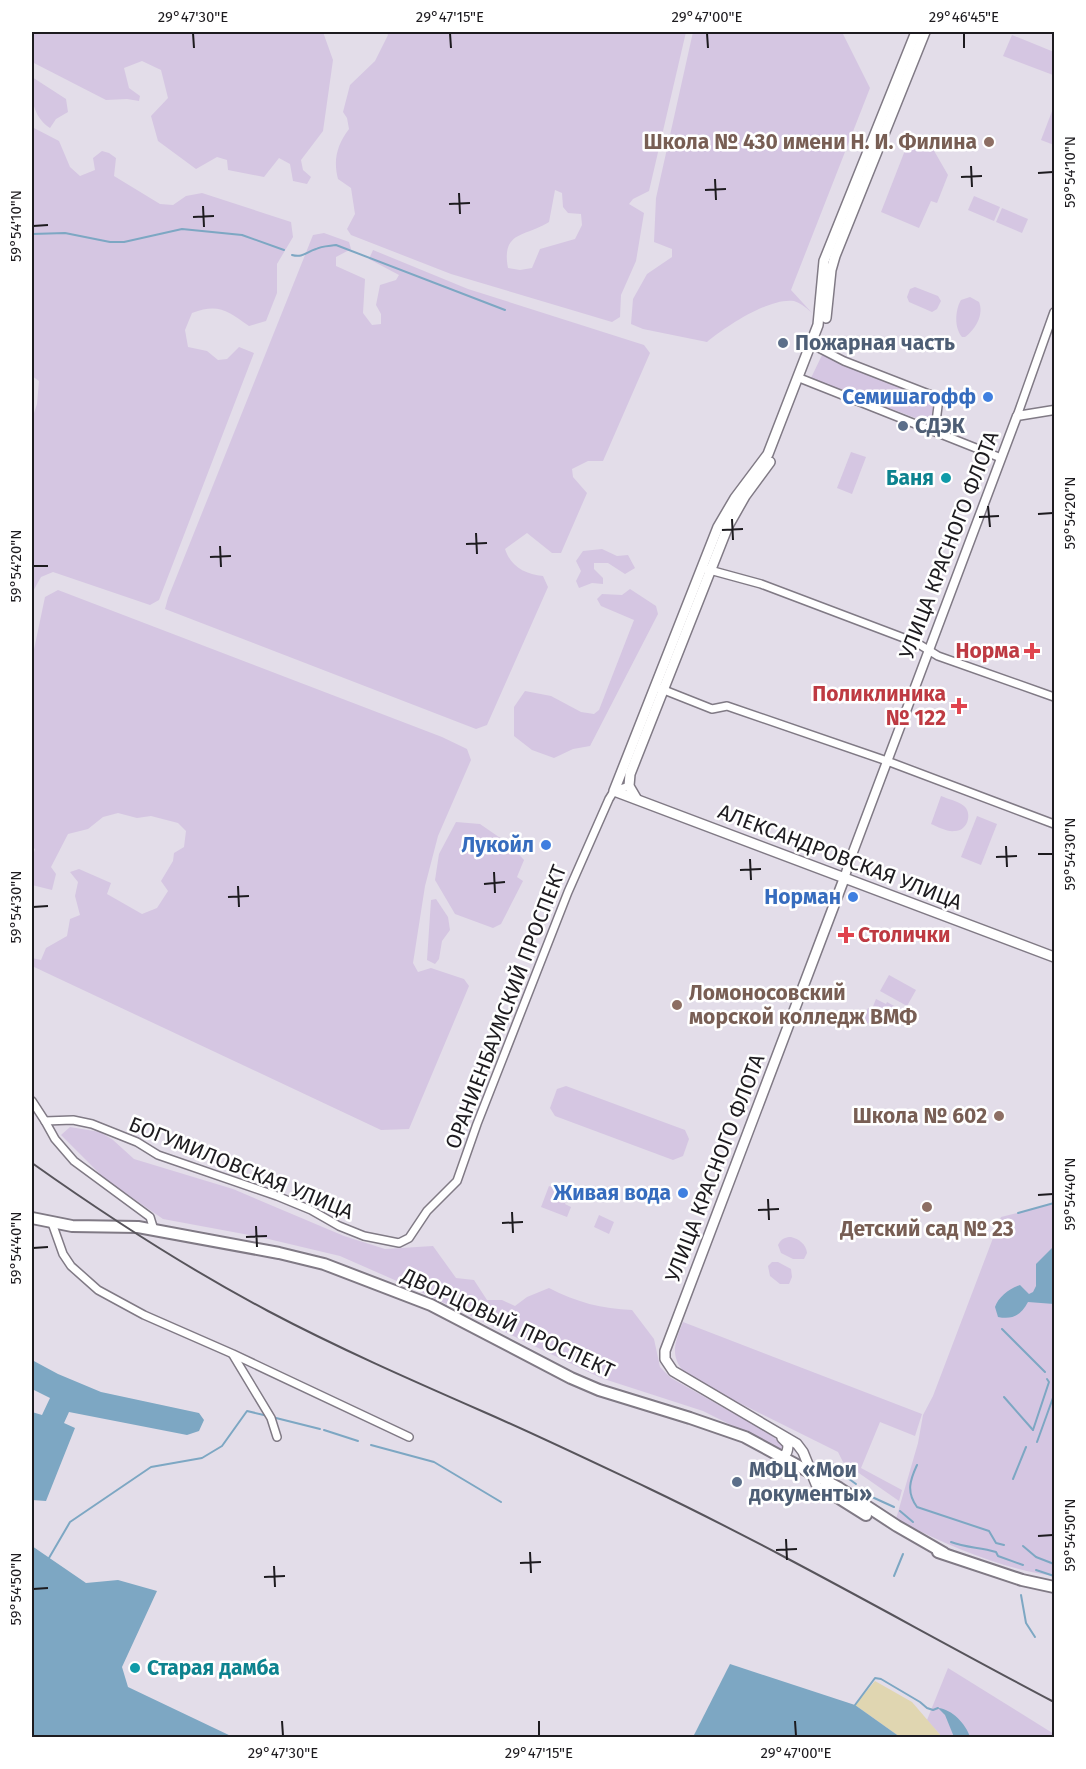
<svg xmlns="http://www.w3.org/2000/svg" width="1086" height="1769" viewBox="0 0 1086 1769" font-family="'Fira Sans',sans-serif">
	<rect width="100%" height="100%" fill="#e3dde9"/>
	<g fill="#d5c6e2" fill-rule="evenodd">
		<path d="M32,32h291l10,28 -10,71 -22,29 2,10 8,7 -4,7 -14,-3 -3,-17 -11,-6 -15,19 -36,-7 -1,-10 -10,-3 -21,12 -38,-28 -7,-25 17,-18 -7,-28 -19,-9 -18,7 5,20 11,8 -1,5 -12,-2 -21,1 -74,-38z"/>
		<path d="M386,32h300l-37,159 -16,8 -4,5 15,9 -8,48 -15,34 -1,22 -8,5 -161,-48 -100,-39 -4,-6 8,-15 -4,-26 -13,-9c-5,-19 -1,-34 11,-50l-2,-11 -4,-6 7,-27 25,-24 13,-26zM555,190l7,3 1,14 5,6 13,1 1,11 -7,14 -35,10 -8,19 -12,2 -12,-2c-7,-37 17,-31 41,-46z"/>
		<path d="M693,32h149l28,56 -79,202 22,24c-5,-5 -12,-11 -19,-13 -24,-4 -69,26 -87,41l-64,-13 -12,-5 2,-25 14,-25 25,-17v-8l-18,-7 2,-44z"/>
		<path d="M1012,35l42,17 -1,23 -50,-19z"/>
		<path d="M32,77l34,22 2,13 -12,7 -6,9c-18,-12 -19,-31 -18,-51z"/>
		<path d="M1054,106v39l-13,-5z"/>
		<path d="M32,127l27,14 11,26 10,9 15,-6 -2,-12 9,-7 7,2 7,5 -2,18 46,28 13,1 13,-9 16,-3 89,29 2,15 -16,27v29l-11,28 -17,5c-22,-15 -30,-23 -57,-13l-7,17 3,17 19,4 11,9 9,-1 12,-12 15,6 -95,247 -9,5 -97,-33 -12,5 -9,16v-174l5,-15 2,-23 -7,-5z"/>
		<path d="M909,140l24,9 15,26 -11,28 -6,-2 -12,27 -38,-16z"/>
		<path d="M974,196l26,11 -6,14 -26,-11z"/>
		<path d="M1002,208l26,11 -6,14 -26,-11z"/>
		<path d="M324,233l25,9 2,7 -15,8v9l29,13 -2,34 9,12 9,-1v-10l-5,-9 4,-20 16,-5 3,-5 -30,-16 4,-9 95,39 176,56 6,8 -47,108h-15l-16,8 1,8 14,16 -26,60h-9l-25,-20 -22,16c6,18 20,25 38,27l5,11 -61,138 -11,4 -311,-120 3,-11 145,-363z"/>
		<path d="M915,287l23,9 3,5 -4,8 -5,3 -23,-10 -2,-5 3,-8z"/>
		<path d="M970,297l9,5c5,12 -3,27 -14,35h-3c-8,-9 -7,-27 -1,-37z"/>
		<path d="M823,353l111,46 -3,25 -120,-46z"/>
		<path d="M851,452l15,5 -14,37 -15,-6z"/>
		<path d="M602,549l15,7 11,-1 7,13 -10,6 -17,-11h-14v6l9,9v6l-11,-1 -13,5 -3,-7 5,-10 -5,-10 7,-10z"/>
		<path d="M630,589l26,17 2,8 -68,132 -17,3 -19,9 -22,-8 -18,-14v-29l11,-16 26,5 30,16 13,2 5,-4 35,-90 -33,-14 -4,-7 5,-5 20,1z"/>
		<path d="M58,590l384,147 25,12 4,11 -33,76 -13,50 -12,77 5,9 13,-4 33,11 5,7 -60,143 -28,1 -349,-164v-8l9,2 5,-12 21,-12 3,-17 10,-4 -5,-19 3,-14 -8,-10 9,-3 32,14 -4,11 35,20 15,-6 11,-17 -7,-10 12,-20 1,-8 10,-6 2,-16 -8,-8 -27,-7 -14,2 -19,-5 -15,4 -15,12 -20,5 -17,33 5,7 -4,16 -20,-5v-26l3,-10 -3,-2v-188l13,-62z"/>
		<path d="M941,796c7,3 17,5 23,10 9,8 3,25 -9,25 -8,1 -17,-4 -24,-7z"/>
		<path d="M977,816l20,8 -16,41 -20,-8z"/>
		<path d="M456,822l24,2 29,20 15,16 -7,17 6,4 -22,43 -8,4 -38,-14 -20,-34 4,-26z"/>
		<path d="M436,899l12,18 2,13 -8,11 -3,18 -4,5 -8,-4 4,-60z"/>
		<path d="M889,975l27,15 -9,16 -27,-15z"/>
		<path d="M876,999l10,5 1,-2 18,10 -5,9 -39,3 7,-16 4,1z"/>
		<path d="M566,1086l119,44 4,9 -6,17 -10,4 -118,-44 -5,-8 7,-19z"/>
		<path d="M70,1127l30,5 13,8 21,19 99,30 111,47 41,13 48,-3 23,32 18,2 13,20h15l13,6 12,-9 22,-9c27,14 53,21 83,22l22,29 6,28 11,11 94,53 19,14 -1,6 -80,-40 -102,-33 -186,-89 -75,-33 -80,-19 -97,-18 -58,-40 -44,-44z"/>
		<path d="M549,1186l20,8 -4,10 6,3 -4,10 -26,-10z"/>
		<path d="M1054,1204v372c-52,-7 -111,-32 -158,-57l22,-76 5,-28 10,-19 68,-179z"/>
		<path d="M599,1215l15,7 -5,12 -15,-7z"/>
		<path d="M791,1237c8,2 15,7 16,16l-3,6h-11l-12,-6 -3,-8c3,-6 7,-8 13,-8z"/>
		<path d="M772,1262h6l13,7 1,8 -3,7h-9l-10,-8 -2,-10z"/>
		<path d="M683,1322l239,92 -7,22 -35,-14 -19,46 41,22 -3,11 -56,-39 -5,-10 -147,-73c-22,-20 -18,-32 -8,-57z"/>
		<path d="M948,1668l106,66v3h-112l-15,-17z"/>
	</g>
	<path fill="#e0d6b1" d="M875,1681l37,21 30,35h-42l-45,-32z"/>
	<g fill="#7da7c3">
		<path d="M1054,1246v58l-26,-2c-7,13 -15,18 -30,15l-3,-10c3,-10 15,-19 25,-22l9,9 4,-2 3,-6v-22z"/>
		<path d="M32,1360l26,14 43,18 98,21 5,7 -5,11 -12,4 -118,-23 -5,11 11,5 -29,73 -14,-1v3v-91l10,3 8,-17 -18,-9z"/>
		<path d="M32,1546l54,37 32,-3 39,11 -35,76 6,20 105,50h-201z"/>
		<path d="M730,1664l125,41 45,32h-207z"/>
		<path d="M938,1708c14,1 28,16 32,29h-16l-9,-22z"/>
	</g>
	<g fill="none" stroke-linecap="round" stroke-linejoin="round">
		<g stroke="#7da7c3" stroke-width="2">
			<path d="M32,234l33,-1 45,9h14l58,-13 60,6 42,15"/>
			<path d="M292,255c11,3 14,-3 24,-6 5,-3 14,-3 20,-4l169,65"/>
			<path d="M1018,1213l36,-10"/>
			<path d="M1002,1329l43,43"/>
			<path d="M1004,1397l29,33"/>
			<path d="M276,1418l44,11"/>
			<path d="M324,1430l34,11"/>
			<path d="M1033,1430l16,-48 -2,-3"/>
			<path d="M1037,1442l17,-47"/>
			<path d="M371,1445l63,17 67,40"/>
			<path d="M831,1462l7,9 18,13"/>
			<path d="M917,1465c-7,15 -11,27 0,42l72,24 7,12 8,2"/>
			<path d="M1013,1479l13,-32"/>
			<path d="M861,1492l33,15"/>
			<path d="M900,1511l13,11"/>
			<path d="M951,1542c15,6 29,5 45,10l2,4 25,9"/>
			<path d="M1023,1546l13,11 18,7"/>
			<path d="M49,1558l21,-36 81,-55 51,-9 20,-12 25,-35 21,5"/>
			<path d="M1036,1570l18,6"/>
			<path d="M894,1576l9,-22"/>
			<path d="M1021,1595l5,28 9,14"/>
			<path d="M855,1705l20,-27 6,1 39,23 7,6 6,2 5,-2"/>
		</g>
		<defs>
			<g id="minor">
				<path d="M811,344l33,17 95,37 -3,24 -3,8"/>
				<path d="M802,379l199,79"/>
				<path d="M1017,416l37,-104"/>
				<path d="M706,569l55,15 156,59 21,13 116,41"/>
				<path d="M659,688l53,21 15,-3 160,55 167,63"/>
				<path d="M32,1101l13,20 10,18 19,22 76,56 4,13"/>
				<path d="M45,1121l28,-1 19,4 45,18 21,13 119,41 34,14 28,16 25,10 35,7 10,-5 18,-27 30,-30 20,-57 91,-232 41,-93 5,-8 15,-5"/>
				<path d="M52,1223l11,31 8,12 27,24 46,25 89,39 176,83"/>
				<path d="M233,1355l38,63 6,19"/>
			</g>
			<path id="tertiary" d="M844,879l6,-19 167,-444 37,-6"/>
			<g id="secondary">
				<path d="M916,32l-92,229 -6,64 -50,129 -33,44 -17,29 -104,264 440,166"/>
				<path d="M826,318l5,-48 4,-14 90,-224"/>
				<path d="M636,798l-7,-12 1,-12 98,-248 17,-30 25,-34"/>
				<path d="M779,1457c8,-1 9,-6 9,-13l-6,-6"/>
				<path d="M816,1484l-13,-32 -6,-8 -124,-73 -8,-12v-8l179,-472"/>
			</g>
			<g id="primary">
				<path d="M32,1218l40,8 66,1 141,26 45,11 107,41 140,73 28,12 91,28 55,19 94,51 58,38 47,27"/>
				<path d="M823,1488l43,27"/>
				<path d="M938,1552l84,28 32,7"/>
			</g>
		</defs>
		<use href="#minor" stroke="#807a85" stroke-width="10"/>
		<use href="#tertiary" stroke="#807a85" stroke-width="11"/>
		<use href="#secondary" stroke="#807a85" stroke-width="12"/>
		<use href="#primary" stroke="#807a85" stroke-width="14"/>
		<use href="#minor" stroke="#fff" stroke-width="7"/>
		<use href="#tertiary" stroke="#fff" stroke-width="8"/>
		<use href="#secondary" stroke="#fff" stroke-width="9"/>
		<use href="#primary" stroke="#fff" stroke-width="10"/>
		<path stroke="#57545b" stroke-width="2" d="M32,1163c76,54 153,104 236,148 70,37 143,69 216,101 55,24 109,50 164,76 138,66 271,143 406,214"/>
	</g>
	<path fill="none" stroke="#1d1b1f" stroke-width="2" d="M193,33l1,15M450,33l1,15M707,33l1,15M964,33v15M971,166l1,21M1038,173l15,-1M961,177l21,-1M715,179l1,21M705,190l21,-1M459,193l1,21M449,204l21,-1M203,206l1,21M193,217l21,-1M33,226l15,-1M988,506l2,21M1038,514l15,-1M979,517l20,-1M732,519l1,21M722,530l21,-1M476,533l1,21M466,544l21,-1M220,546l1,21M210,557l21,-1M33,566h15M1006,846l1,21M1038,854h15M996,857l21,-1M750,859l1,21M740,870l21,-1M494,872l1,21M484,884l21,-2M238,886l1,21M228,897l21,-1M33,907l15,-1M1038,1195l15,-1M768,1199l1,21M758,1210l21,-1M512,1212l1,21M502,1223l21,-1M256,1226l1,21M246,1237l21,-1M33,1248l15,-1M1038,1536l15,-1M786,1539l1,21M776,1550l21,-1M530,1552l1,21M520,1563l21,-1M274,1566l1,21M264,1577l21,-1M33,1589l15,-1M282,1721l1,15M539,1721v15M795,1721l1,15"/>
	<g fill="#8d6e63" stroke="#fff" stroke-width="2">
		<circle cx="989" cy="142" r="6"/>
		<circle cx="677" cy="1005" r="6"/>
		<circle cx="999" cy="1116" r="6"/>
		<circle cx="927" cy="1207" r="6"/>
	</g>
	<g fill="#5c6f8a" stroke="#fff" stroke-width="2">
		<circle cx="783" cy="343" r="6"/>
		<circle cx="903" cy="426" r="6"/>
		<circle cx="737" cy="1482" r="6"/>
	</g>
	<g fill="#3f7fe0" stroke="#fff" stroke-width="2">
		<circle cx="988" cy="397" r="6"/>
		<circle cx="546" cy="845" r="6"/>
		<circle cx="853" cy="897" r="6"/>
		<circle cx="683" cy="1193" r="6"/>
	</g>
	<g fill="#0f9aa8" stroke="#fff" stroke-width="2">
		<circle cx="946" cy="478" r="6"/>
		<circle cx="135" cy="1668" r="6"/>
	</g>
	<g fill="#e0444e" stroke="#fff" stroke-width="2">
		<path d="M1029 642h6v6h6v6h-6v6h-6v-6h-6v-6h6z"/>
		<path d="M956 697h6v6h6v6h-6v6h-6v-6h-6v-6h6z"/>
		<path d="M843 926h6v6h6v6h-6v6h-6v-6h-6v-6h6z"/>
	</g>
	<g text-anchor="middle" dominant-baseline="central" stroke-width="5" stroke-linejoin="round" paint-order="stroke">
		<g font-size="21" font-weight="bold" fill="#785e54" stroke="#fff" text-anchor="end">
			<text x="977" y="142">Школа № 430 имени Н. И. Филина</text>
			<text x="689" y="993" text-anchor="start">Ломоносовский<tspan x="689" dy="24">морской колледж ВМФ</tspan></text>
			<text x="987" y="1116">Школа № 602</text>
			<text x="927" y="1229" text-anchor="middle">Детский сад № 23</text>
		</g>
		<g font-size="21" font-weight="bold" fill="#4e5e75" stroke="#fff" text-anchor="start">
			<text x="795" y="343">Пожарная часть</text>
			<text x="915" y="426">СДЭК</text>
			<text x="749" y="1470">МФЦ «Мои<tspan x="749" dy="24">документы»</tspan></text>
		</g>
		<g font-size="21" font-weight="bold" fill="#366cbe" stroke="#fff" text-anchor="end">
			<text x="976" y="397">Семишагофф</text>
			<text x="534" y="845">Лукойл</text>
			<text x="841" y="897">Норман</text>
			<text x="671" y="1193">Живая вода</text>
		</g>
		<g font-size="21" font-weight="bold" fill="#0d838f" stroke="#fff" text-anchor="end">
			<text x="934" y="478">Баня</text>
			<text x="147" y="1668" text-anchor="start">Старая дамба</text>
		</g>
		<g font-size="21" fill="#1d1b1f" stroke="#fff">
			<text transform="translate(949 545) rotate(-69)">УЛИЦА КРАСНОГО ФЛОТА</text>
			<text transform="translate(840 857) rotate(21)">АЛЕКСАНДРОВСКАЯ УЛИЦА</text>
			<text transform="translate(506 1007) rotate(-69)">ОРАНИЕНБАУМСКИЙ ПРОСПЕКТ</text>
			<text transform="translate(241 1168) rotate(22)">БОГУМИЛОВСКАЯ УЛИЦА</text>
			<text transform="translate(715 1168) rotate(-69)">УЛИЦА КРАСНОГО ФЛОТА</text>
			<text transform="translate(508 1323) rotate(25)">ДВОРЦОВЫЙ ПРОСПЕКТ</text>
		</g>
		<g font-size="21" font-weight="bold" fill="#be3a42" stroke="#fff" text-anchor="end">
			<text x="1020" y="651">Норма</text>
			<text x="946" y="694">Поликлиника<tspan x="946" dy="24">№ 122</tspan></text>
			<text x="858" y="935" text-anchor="start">Столички</text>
		</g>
	</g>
	<rect width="1086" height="1769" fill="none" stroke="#ffffff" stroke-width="66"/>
	<rect x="33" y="33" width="1020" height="1703" fill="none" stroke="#1d1b1f" stroke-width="2"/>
	<g font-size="15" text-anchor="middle" fill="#1d1b1f">
		<text x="193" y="22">29°47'30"E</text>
		<text x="450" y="22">29°47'15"E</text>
		<text x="707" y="22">29°47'00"E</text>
		<text x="964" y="22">29°46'45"E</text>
		<text transform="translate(1070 172) rotate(-90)" y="5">59°54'10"N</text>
		<text transform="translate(16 226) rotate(-90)" y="5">59°54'10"N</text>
		<text transform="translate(1070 513) rotate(-90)" y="5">59°54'20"N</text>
		<text transform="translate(16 566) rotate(-90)" y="5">59°54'20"N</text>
		<text transform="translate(1070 854) rotate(-90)" y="5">59°54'30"N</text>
		<text transform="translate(16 907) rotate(-90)" y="5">59°54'30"N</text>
		<text transform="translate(1070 1194) rotate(-90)" y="5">59°54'40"N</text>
		<text transform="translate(16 1248) rotate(-90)" y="5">59°54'40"N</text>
		<text transform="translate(1070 1535) rotate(-90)" y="5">59°54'50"N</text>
		<text transform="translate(16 1589) rotate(-90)" y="5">59°54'50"N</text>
		<text x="283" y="1758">29°47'30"E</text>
		<text x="539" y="1758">29°47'15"E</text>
		<text x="796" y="1758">29°47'00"E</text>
	</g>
</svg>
